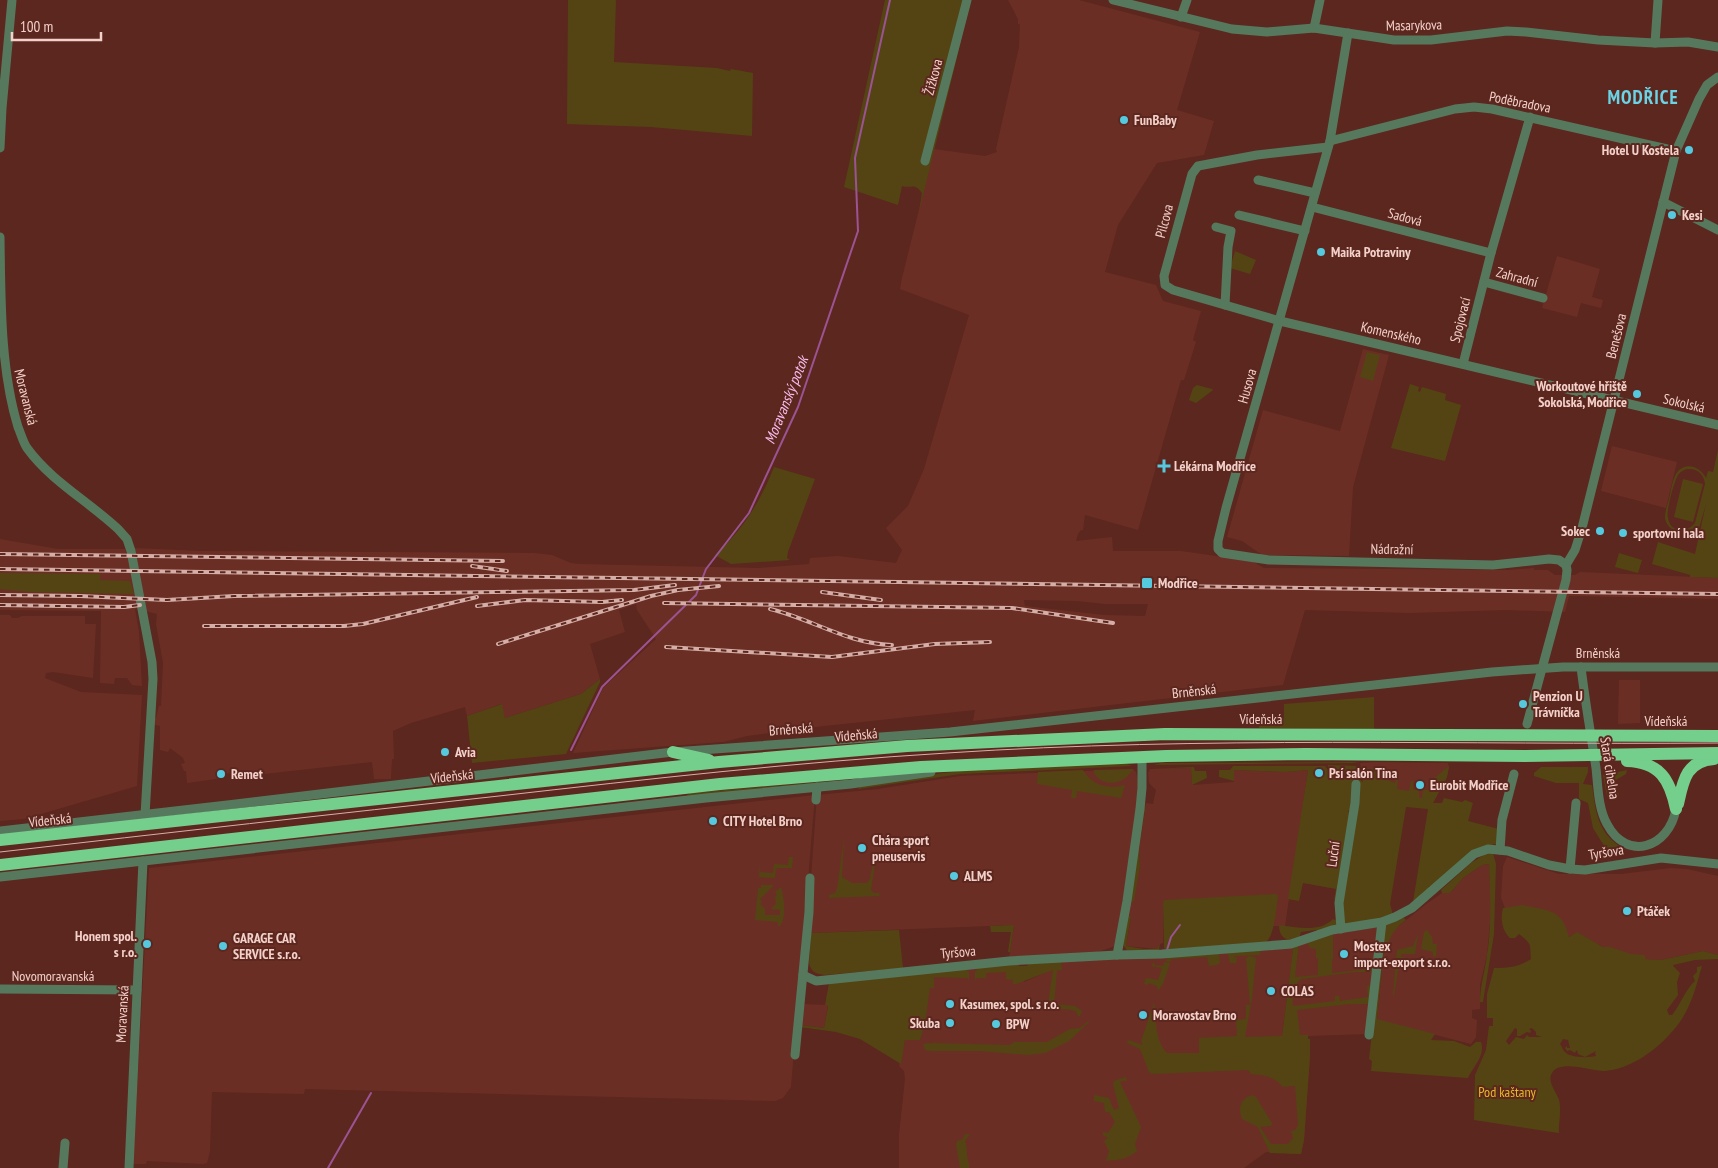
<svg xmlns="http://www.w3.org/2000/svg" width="1718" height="1168" viewBox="0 0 1718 1168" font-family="'PT Sans Narrow',sans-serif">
	<rect width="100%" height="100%" fill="#5c271e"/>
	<g fill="#6b2e25" fill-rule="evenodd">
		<path d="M1008,0h71l121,32 -23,78 37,11 -10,34 -47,8 -39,62 -13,47 51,13 7,16 38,10 -8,29 3,2 -12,38h-3l-43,150 -53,-15 -2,15h-2l-3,4 -2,7 36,-4 1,14h68l71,10 12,7 244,2 26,-2v2h14l7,5h20l5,-3 138,6v21l-149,-3 -4,16 -59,-2 -96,3 -105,-3 -22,75 -310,36 2,-11 -151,16 -77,10 -24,6 -150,11 30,-65 53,-49 -19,-29 -1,-6 -17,6 6,22 -35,12 10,35 -19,15 -76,24 -4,-14 -34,12 -2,-9 -54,16 -18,8 1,28h-2l-1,20h-17l-2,-17 -108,12 -1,-4 -40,4v4l-36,5 -1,-12h-2l-3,-7 4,-1 -2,-5 -13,-10 -2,4 -8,-2v-24l-4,-1 -2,-2v-5h2l3,-12h2l2,-43 -7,-39 1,-10 -12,-3 -11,-63 67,3 333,2 18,2 19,8 8,1 179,4 51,-4 1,-6 28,-2 58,7 6,-13 -16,-22 22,-22 16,-37 45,-154 -69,-26 2,-11 32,-129 51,7 12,-4 -1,-3 23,-102 1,-23h-2v-5zM1024,600l53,1 28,3h43l-3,12 -41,-1 -79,-9z"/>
		<path d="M1557,256l43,13 -8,28 11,3 -2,8 -20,-5 -4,14 -35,-9z"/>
		<path d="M1363,349l26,6 -36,132 -4,69 -87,-1 -20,-14 -15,-4 36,-127 77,21z"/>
		<path d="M1612,446l65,16 -11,46 -65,-17z"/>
		<path d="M0,539l58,10h67l5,13 8,46 -3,1 4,23 3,54 -10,-1 -5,-7h-12l-1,6 -14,-1 1,-72 -101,-1z"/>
		<path d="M0,615h10l2,3h6l4,-2h63v8h11l-3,54 -40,-6 -7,1 -1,5 36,14 61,3 -5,91 -113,33 -24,2z"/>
		<path d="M1619,680h21v43l-22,1z"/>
		<path d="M1375,762l73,1 1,5 -2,9 -17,31 -67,-26 -3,-19z"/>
		<path d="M1191,768l1,17 42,-3v-12l51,2 23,-2 -23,156h-12l-110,-21v38l-3,1 -3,5 -31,-3 5,-29 -4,-1 13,-50 -1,-17 7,-46 7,1 3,-14 -7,-7 -1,-10 2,-4z"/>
		<path d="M1133,769l3,3 2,8 1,21 -11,82 -13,63 -20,7 -86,5 5,-33 -203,8v-55l6,-83 61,-6 82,-13z"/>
		<path d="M815,795l-24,292 -8,11 -8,3 -470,-12 -1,5 -92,-2 -2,59 -3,12 -4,1 -56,-3 -1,3h-13l16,-296z"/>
		<path d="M1507,857l52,17h62l50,-6 16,1 31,7v79l-15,-4 -42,9 -35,-1 -49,-26 -8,4 -64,-29 -4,-10 2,-32z"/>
		<path d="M1489,864l2,48 -4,43 -7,30v24l-8,1v8l5,2 -1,17 -5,7 -94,-24 8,-83 40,-32 17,-12h8l13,-15 19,-13z"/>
		<path d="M1378,927l-10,107 -60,2v3h2v17l-6,84 -3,14 -35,-2 -22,16h-345v-33l6,-56 -1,-8 -5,-5 6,-26 15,-1 5,-15 5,-50 52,-8 36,3 6,13 27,-12 10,-9 235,-16 -3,5 -11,86 8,-27 9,-65 34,-10z"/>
		<path d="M802,1004l26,1 -4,23 -24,-3z"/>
	</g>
	<g fill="#544413" fill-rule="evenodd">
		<path d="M568,0h48l-2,62 103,6 13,3 1,-2 22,4 -1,63 -101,-9 -84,-3z"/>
		<path d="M885,0h86l-52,212 3,-19c-8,-11 -10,-4 -20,-7l-4,19 -54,-18z"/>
		<path d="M1235,251l21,9 -6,14 -20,-6z"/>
		<path d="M1367,352l13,3 -7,26 -13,-4z"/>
		<path d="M1410,384l9,3 -1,4 2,1 2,-5 24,7 -1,6 16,5 -16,56 -54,-13z"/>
		<path d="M1197,385l15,4 1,1 -17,13 -7,-3 4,-12z"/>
		<path d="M1718,450v128l-28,-1v-2l-38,-11 6,-22 37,12 11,-50 -9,31 -4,-1 1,-6 -9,5 -11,-2c-4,-3 -8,-7 -9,-13 0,-6 2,-13 4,-19 2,-8 3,-17 6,-23 8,-16 25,-10 31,2l2,-7 5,1zM1687,469c10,-1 17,5 18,15l-10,39c-8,10 -25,10 -27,-5 -2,-7 6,-36 10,-43 2,-3 5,-5 9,-6z"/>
		<path d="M774,467l41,12 -27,73 -1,6 3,2 -59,4 -16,-9c28,-25 45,-53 59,-88z"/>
		<path d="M1683,479l20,5 -10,38 -19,-5z"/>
		<path d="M1619,553l23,7 -4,13 -23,-6z"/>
		<path d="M0,573l100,1v6l30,1 4,13 -104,-2 -30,-3z"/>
		<path d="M600,679v3l-34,72 -94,9 -5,-47 35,-12 3,14 76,-24z"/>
		<path d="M1374,697v32l-115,-1v-9l25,-1v-14z"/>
		<path d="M1352,762l7,1 -205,2 7,-2z"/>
		<path d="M1124,763l8,3 -172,8 -102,15 2,-3 83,-13 25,-3z"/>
		<path d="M1328,765l30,1 2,10 -1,3 4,3 -2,-16 9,3 3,-1 10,5 -1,5 13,5 1,-5 2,1 -1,10 12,2 2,-10h2v9h6v7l3,1 1,-8h8l2,-11 16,-13 -2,11 -14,26h9l2,-5 18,4 3,-2 8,3 -5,18 31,8 -3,15 -7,1 -57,43 -3,-2 -1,5 -15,11 15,-93 -22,-2 -16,97 3,11 -48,10 -4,-18 19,-114 -2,-2 -6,20 -3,-1 -1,2 4,1 -15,84 -3,3 2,-11 -33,-6 -4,18 -11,-2 20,-129 -23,2 -51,-2v11l-15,-4v-7h11l3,-4h92l3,4z"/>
		<path d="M1194,767l1,4h11l1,7 -15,7 -1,-17 -41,1z"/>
		<path d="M1541,767h47v5l-5,12 9,1c4,28 5,48 32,64l-4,6 -14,-6 -13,-21 -5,-25 -9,-4v-16h-23l-22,-7v-3z"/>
		<path d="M1133,769c-8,15 -29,20 -39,4v-3z"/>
		<path d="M1083,770c9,15 25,20 42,15l-4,13 -44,-7 -1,7h-5l1,-8 -35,-6 1,-12z"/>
		<path d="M1627,770l-1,4 -10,6 -1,6 4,9 -3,3 -6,1 -3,-2 -4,-22z"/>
		<path d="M881,777l-194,19v-1l3,-2z"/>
		<path d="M1146,803l-7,46 1,17 -6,35 -4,1 -2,14h3l-5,30 18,3h13l3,-6 -1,7h-32l-4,-5 20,-138h2z"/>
		<path d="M844,838l-2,39 10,6h15l3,-4 4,-22h2l-5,33 3,3h5l1,3 -51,2v-3l6,-2 2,-4z"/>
		<path d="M1487,853h6l3,11 -2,70 -11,68h-3c0,-16 5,-31 7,-47 5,-31 3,-60 2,-91l-7,1 -19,13 -13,15h-8l-1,-3 30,-27z"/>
		<path d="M789,857h4l-1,11h-16l-1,10 -16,-1 1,-19v14l13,1 1,-9 14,1z"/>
		<path d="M761,885h13l-14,14 2,3 -2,2 5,5v6h15v-5l-9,-1 5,-5 -1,-7 2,-2 -2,-3 6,-5c3,11 6,29 -1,39h-2v-4l-23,-2 3,-32h3z"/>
		<path d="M1276,894l2,2c-2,12 -3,40 -13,47l-99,6 -2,-1 -1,-43 1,-5z"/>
		<path d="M1523,905c23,6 39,2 46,32l8,-5 26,15h7l21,7 14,1v4l16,1 42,-9 15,4v4l-23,1 -22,5 1,2 6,6 -3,9 1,13 -11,15 2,5h3c9,-11 13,-25 23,-34l-2,-5 4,-4v-5l5,-1c-8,27 -12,47 -32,68 -16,18 -42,36 -66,37 -13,0 -47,-13 -53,4 -3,8 6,18 8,25 3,11 -1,25 0,33l-85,-13 1,-45 11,-25 3,-24h4v-8h-6v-24l7,-26c14,0 25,-1 37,-9 -1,-15 1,-15 -12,-25l-4,4h-5c-8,-7 -10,-20 -7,-30zM1515,1028l2,1v7h3l7,-4 3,1 1,-2 -2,-2 3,-1 4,4v3l6,2h-13l-2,-2 -3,4 -8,-2 -7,8 -3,-4zM1563,1039l5,1 2,8h-3v-2l-2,2 2,3 3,-1 5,3 2,-3 1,4 7,3 11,-6 -1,2 1,3c-8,2 -27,2 -32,-5 -2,-2 -2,-5 -4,-7z"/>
		<path d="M1403,917l3,3c-11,8 -15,14 -19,27h-3l-7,72 58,15 -4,6 23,1 16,6 6,-5h5c5,14 -9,26 -13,36l-97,-7 1,-10 -3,-2 15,-131 3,-3z"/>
		<path d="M1333,919l4,2 -1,4 -18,7 -2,-2 -15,2 -2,6 -10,2c-7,-2 -10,-7 -10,-15 18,2 40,8 54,-6z"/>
		<path d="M1014,925l-4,27h-2l3,-20h-20l-1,-6z"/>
		<path d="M899,930l4,38 -78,7c-9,-1 -14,-3 -16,-12l2,-30z"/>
		<path d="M1427,930l5,7 1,7h4l-1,13 -3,-1v-4l-12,-3 3,-17z"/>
		<path d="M1333,934v25h-1v14l37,-4v-5h5l-2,8h-17l-54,7c-8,5 -9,19 -8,27l42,-5v-5h4l1,5 28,-4 -1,-11 6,-1 -2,17 -3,2h-19l-52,6 3,25h8v4h2v17l-6,84 -3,14 -31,-1 -12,-26 -16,-8c-4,-10 -2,-21 10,-24l4,2 16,26 -1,3 -11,1 11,17h17l5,-6 -2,-7 4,-1 3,-5 -3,-39 -12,1c-9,-10 -18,-12 -32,-13l-3,-4 -96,4 -3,-2 -9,-23 -13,-6 1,-3 15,5 -2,-4 13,-38c3,16 0,37 13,50h32v-15l38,-2 -1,-16 10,-1v-14h4l-4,-47 4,-2 6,2 -4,40 -7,39 37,-1 11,-87 6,-5 -4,33 23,-2v-17h-2v-9l-6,-1 -3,-6 9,-2z"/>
		<path d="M1418,934l-3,20h-14v3h4l-1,1h-4l-6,37h-1l4,-45 16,-4z"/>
		<path d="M1261,949l-1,6 -23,1 -4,1 4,1 -1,5h-6l-2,-8 1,-2z"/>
		<path d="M1219,952l1,11 -4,2 -7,1 -2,-9 -36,2 -1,3 -5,-1 5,-5z"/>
		<path d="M1061,961l1,9h-5l-3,34 21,2 7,5 -2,5h-2l-2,-5 -9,-2 -20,1 6,-40 -37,14h-3v-4l-7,-1v-7l-20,1v5h-10l-1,4v-10l4,-5 41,-4 -1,3h8l2,-4z"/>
		<path d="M1154,962v3l9,1 1,-4 6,1 -7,21 -5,7 -1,-5 -8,-3 -2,2 -3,-1 2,-6 12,2 4,-12 -11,-2z"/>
		<path d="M966,969l3,3v10l-1,-4 -34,-1v11h-4l-5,36 -5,16h-15l-4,24 -41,-25 -24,-7 -36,-5v-2l24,3 4,-21v-1l-3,-1 4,-22z"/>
		<path d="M1088,1021l1,1 -20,19 -24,12 -17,2 -48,-4h-50l-5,-1 -2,-6 9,-1 78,2 4,-3h33l23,-13 10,-1z"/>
		<path d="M1125,1077l2,2 -1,3 -1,-2 -5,2 21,45 -6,17 2,7c-9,8 -19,9 -31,10l3,-10 -5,-10 4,-3 -5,-3v-3l5,1 7,-11 -6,-10h-4l-1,-9 -10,-2v-6l15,3 5,12 5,-2 -6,-24 1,-3z"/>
		<path d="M965,1134h5l-5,7c3,8 1,15 4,23v4h-9l-4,-24 1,-3 6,-2z"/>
	</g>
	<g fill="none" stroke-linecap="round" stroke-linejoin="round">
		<g stroke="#9b5393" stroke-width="2">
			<path d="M571,750l31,-63 94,-92 10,-26 43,-56 49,-106 60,-176 -3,-73 35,-158"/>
			<path d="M1167,950l4,-13 9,-12"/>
			<path d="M328,1168l43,-75"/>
		</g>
		<g stroke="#56795e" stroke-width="9">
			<path d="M1113,0l119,29 35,3 47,-4 80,12h37l76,-9 19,1 72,8 57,3 33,-1 30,5"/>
			<path d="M1181,17l6,-17"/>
			<path d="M1314,28l6,-28"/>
			<path d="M1348,33l-18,108 -104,367 -8,33v8l4,4 47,7 224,5 56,-6 10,1 7,5"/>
			<path d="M1655,43l3,-43"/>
			<path d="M1330,141l125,-32 19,-2 18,2 184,42"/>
			<path d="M1328,147l-71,8 -59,11 -6,8 -28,102 1,9 8,5 107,31 438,104"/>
			<path d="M0,148l2,-40 10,-108"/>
			<path d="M925,161l42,-161"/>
			<path d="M1258,180l57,13"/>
			<path d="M1663,202l55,28"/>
			<path d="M1312,207l179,46"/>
			<path d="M1239,215l66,16"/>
			<path d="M1216,227l15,4 -3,16 -3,58"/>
			<path d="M0,237c1,63 0,131 18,190 3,7 5,15 9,21 24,33 61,53 91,81l9,10 4,12 21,111 1,17 -8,136"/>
			<path d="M1484,282l59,16"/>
			<path d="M1463,364l28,-111 39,-136"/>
			<path d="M1581,667c4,34 10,68 15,101 2,18 2,40 11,56 20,38 62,24 69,-15"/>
			<path d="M1527,724l39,-144 1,-10 -1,-5 9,-15 7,-22 94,-377 23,-52 8,-14 11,-8"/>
			<path d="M816,800l1,-13"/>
			<path d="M0,831l236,-27 437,-52 277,-20 542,-60 71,-5h155"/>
			<path d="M1500,850l2,-30 12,-46"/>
			<path d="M1570,869l6,-66"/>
			<path d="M0,877l706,-79 145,-14 80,-12"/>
			<path d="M1341,929l-2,-26 16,-100 1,-19"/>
			<path d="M1117,955l10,-54 13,-92 2,-21v-31"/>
			<path d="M803,975l13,6 193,-20 108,-6 45,-1 129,-10 41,-14 50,-8 13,-5 17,-9 62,-54 14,-5 20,2 41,14 21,4 15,1 76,-12 57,6"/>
			<path d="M0,989l137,1"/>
			<path d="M1369,1035l13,-113"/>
			<path d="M795,1055l14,-143 1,-34"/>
			<path d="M63,1168l2,-25"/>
			<path d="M129,1168l14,-307"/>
		</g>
		<g stroke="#74ce8c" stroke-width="12">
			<path d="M673,752l36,8"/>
			<path d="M1627,761c33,1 43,19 49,48"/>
			<path d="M1678,804c5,-23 8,-43 36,-45"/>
			<path d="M0,840l719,-78 188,-16 258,-12 553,2"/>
			<path d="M0,865l720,-81 201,-17 245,-11 140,-2 219,2 193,-3"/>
		</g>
		<path stroke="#d5afa7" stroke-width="1" d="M0,852c166,-19 333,-38 499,-56 149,-17 299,-34 448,-43 257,-17 514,-8 771,-10"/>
		<defs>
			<g id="rail">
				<path d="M0,554l503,7"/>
				<path d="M472,566l35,5"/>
				<path d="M0,569l1718,25"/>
				<path d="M822,592l59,8"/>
				<path d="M0,595l80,1 87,4 67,-4 400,-6 41,-5"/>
				<path d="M664,603l348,5 101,15"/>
				<path d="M0,605l124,2 16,-2"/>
				<path d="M477,606l48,-6 77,2 20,-2"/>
				<path d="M770,609c42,10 78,35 122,36"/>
				<path d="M204,626h140l19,-2 114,-27"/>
				<path d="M498,644l153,-48 27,-6 41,-4"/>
				<path d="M666,647l166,10 103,-13 55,-2"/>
			</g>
		</defs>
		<use href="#rail" stroke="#d5afa7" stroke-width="4"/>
		<use href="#rail" stroke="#5c271e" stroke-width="2" stroke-dasharray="5.5" stroke-linecap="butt"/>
	</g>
	<g fill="#55cadf" stroke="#5c271e" stroke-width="2">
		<circle cx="1124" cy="120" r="5"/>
		<circle cx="1689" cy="150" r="5"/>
		<circle cx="1672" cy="215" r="5"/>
		<circle cx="1321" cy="252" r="5"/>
		<circle cx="1637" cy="394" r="5"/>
		<path d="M1161.5 458.5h5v5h5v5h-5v5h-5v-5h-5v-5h5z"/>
		<circle cx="1600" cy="531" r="5"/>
		<circle cx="1623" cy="533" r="5"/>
		<rect x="1141" y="577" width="12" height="12" rx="2.5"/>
		<circle cx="1523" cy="704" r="5"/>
		<circle cx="445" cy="752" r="5"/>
		<circle cx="1319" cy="773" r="5"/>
		<circle cx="221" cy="774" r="5"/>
		<circle cx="1420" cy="785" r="5"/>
		<circle cx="713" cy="821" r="5"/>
		<circle cx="862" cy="848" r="5"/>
		<circle cx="954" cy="876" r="5"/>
		<circle cx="1627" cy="911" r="5"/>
		<circle cx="147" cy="944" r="5"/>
		<circle cx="223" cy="946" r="5"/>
		<circle cx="1344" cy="954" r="5"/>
		<circle cx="1271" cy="991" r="5"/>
		<circle cx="950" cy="1004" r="5"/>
		<circle cx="1143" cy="1015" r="5"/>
		<circle cx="950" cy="1023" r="5"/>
		<circle cx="996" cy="1024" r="5"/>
	</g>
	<g text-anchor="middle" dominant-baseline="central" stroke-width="4" stroke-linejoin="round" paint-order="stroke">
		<g font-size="14" fill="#f3d1ca" stroke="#5c271e">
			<text transform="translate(1414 25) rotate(-1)">Masarykova</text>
			<text transform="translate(933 77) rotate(-75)">Žižkova</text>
			<text transform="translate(1520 102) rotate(11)">Poděbradova</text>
			<text transform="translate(1405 217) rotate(15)">Sadová</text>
			<text transform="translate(1164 221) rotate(-75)">Pilcova</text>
			<text transform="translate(1517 277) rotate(15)">Zahradní</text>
			<text transform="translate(1460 320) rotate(-76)">Spojovací</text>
			<text transform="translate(1391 333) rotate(13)">Komenského</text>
			<text transform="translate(1616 336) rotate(-76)">Benešova</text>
			<text transform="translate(1247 386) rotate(-74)">Husova</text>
			<text transform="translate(26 397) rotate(76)">Moravanská</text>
			<text transform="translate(1684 403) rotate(13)">Sokolská</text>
			<text transform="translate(1392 549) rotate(1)">Nádražní</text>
			<text x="1598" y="653">Brněnská</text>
			<text transform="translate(1194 691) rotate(-6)">Brněnská</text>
			<text x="1261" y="719">Vídeňská</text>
			<text x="1666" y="721">Vídeňská</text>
			<text transform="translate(791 729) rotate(-4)">Brněnská</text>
			<text transform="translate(856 735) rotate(-5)">Vídeňská</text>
			<text transform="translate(1610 768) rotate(81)">Stará cihelna</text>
			<text transform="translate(452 776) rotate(-6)">Vídeňská</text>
			<text transform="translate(50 820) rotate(-6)">Vídeňská</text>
			<text transform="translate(1606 852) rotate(-9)">Tyršova</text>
			<text transform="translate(1333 854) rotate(-82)">Luční</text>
			<text transform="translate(958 952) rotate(-5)">Tyršova</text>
			<text x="53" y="976">Novomoravanská</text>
			<text transform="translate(122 1014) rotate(-87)">Moravanská</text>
		</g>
		<g font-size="14" font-weight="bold" fill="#f3d1ca" stroke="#5c271e" text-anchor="start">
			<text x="1134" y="120">FunBaby</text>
			<text x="1679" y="150" text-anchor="end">Hotel U Kostela</text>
			<text x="1682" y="215">Kesi</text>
			<text x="1331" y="252">Maika Potraviny</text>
			<text x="1627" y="386" text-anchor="end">Workoutové hřiště<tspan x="1627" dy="16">Sokolská, Modřice</tspan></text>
			<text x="1174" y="466">Lékárna Modřice</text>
			<text x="1590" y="531" text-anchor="end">Sokec</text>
			<text x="1633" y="533">sportovní hala</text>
			<text x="1158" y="583">Modřice</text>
			<text x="1533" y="696">Penzion U<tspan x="1533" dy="16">Trávníčka</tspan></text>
			<text x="455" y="752">Avia</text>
			<text x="1329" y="773">Psí salón Tina</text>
			<text x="231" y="774">Remet</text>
			<text x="1430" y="785">Eurobit Modřice</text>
			<text x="723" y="821">CITY Hotel Brno</text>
			<text x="872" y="840">Chára sport<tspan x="872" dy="16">pneuservis</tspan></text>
			<text x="964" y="876">ALMS</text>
			<text x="1637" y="911">Ptáček</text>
			<text x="137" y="936" text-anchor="end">Honem spol.<tspan x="137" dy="16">s r.o.</tspan></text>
			<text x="233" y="938">GARAGE CAR<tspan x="233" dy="16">SERVICE s.r.o.</tspan></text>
			<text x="1354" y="946">Mostex<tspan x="1354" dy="16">import-export s.r.o.</tspan></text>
			<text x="1281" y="991">COLAS</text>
			<text x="960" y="1004">Kasumex, spol. s r.o.</text>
			<text x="1153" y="1015">Moravostav Brno</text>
			<text x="940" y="1023" text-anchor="end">Skuba</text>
			<text x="1006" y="1024">BPW</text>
		</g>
		<g font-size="14" fill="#e6bb23" stroke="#5c271e">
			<text x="1507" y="1092">Pod kaštany</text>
		</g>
		<g font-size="15" font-style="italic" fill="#f8bcef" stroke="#5c271e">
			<text transform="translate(786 400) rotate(-68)">Moravanský potok</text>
		</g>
		<g font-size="19" font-weight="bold" letter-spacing="1" fill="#6ad3e6" stroke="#5c271e">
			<text x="1643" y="97">MODŘICE</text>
		</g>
	</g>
	<path d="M12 32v8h89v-8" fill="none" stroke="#f3d1ca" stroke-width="2.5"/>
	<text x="20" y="32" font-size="15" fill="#f3d1ca" stroke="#5c271e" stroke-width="4" paint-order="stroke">100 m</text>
</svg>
